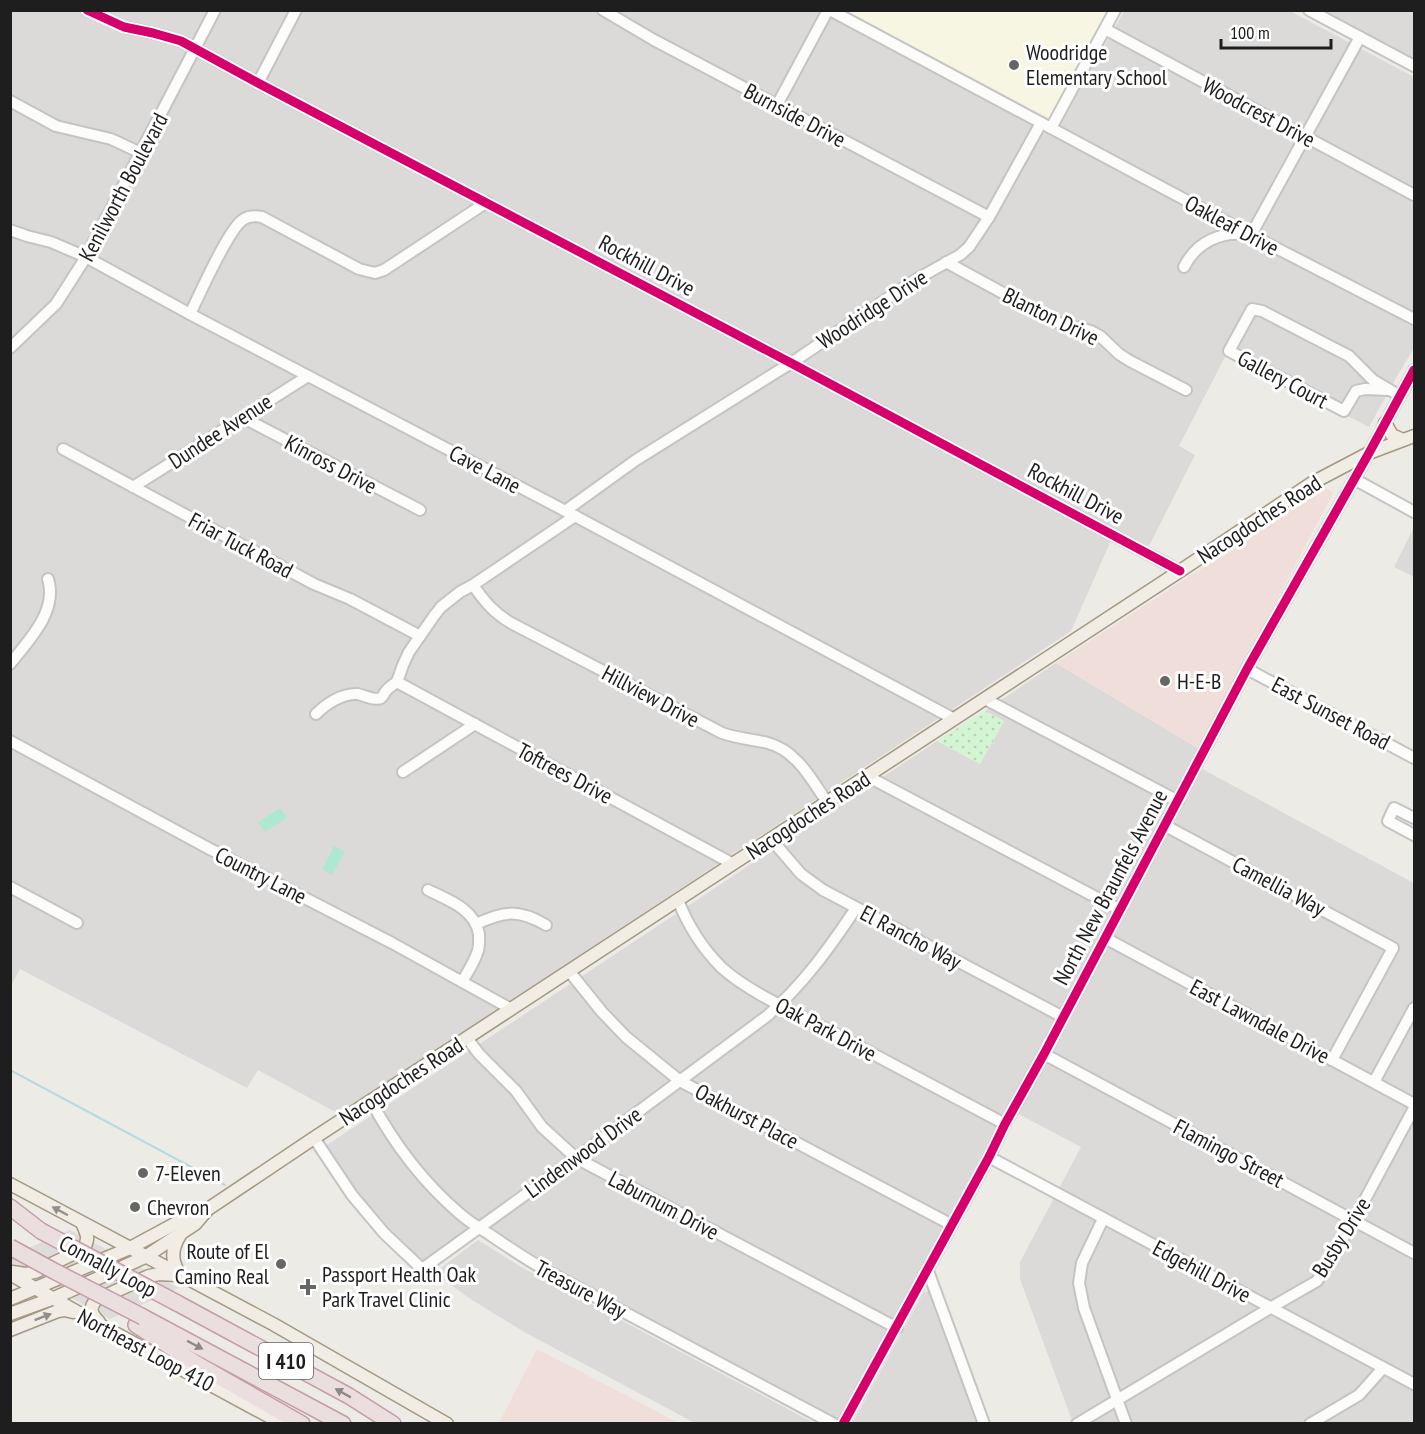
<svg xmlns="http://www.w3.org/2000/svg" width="1425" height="1434" viewBox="0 0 1425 1434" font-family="'PT Sans Narrow',sans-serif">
	<defs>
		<pattern id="park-dots" width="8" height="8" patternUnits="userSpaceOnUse" patternTransform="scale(1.5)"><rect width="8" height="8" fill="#d3f5d3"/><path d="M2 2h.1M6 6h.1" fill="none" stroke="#b5d2b5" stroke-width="1.8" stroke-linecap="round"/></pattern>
	</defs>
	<rect width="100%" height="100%" fill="#edebe6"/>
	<g fill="#dcdad8">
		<path d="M11,11h813v1l229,125 71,-126h166l124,66v271l-18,30 -27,49 -142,-74 -48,93 16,9 -46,91 -33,-17 -45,102 -732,483 -81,-44 -11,18 -227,-119 -9,17z"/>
		<path d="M1324,11h90v48z"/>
		<path d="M1414,527v50l-20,-10z"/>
		<path d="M1056,663l143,86 -8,14 223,120v540h-341l-53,-144v-17l61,-115 -74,-39 -168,313 -307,-162 -52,-36 -57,41 -40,-36 -59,-81 613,-406 43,23 24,-43 -19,-10z"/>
		<path d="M478,1240l45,28 291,155h-119l-169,-90 -54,-33 -38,-27z"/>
		<path d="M928,1291l4,1 47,131 -127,1 72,-132z"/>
	</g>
	<g fill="#f0deda">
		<path d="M1326,488l7,5 -134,256 -143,-86z"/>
		<path d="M537,1349l123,64 18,10h-179z"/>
	</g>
	<path fill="#f7f6e2" d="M847,11h261l-57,108z"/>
	<path fill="url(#park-dots)" d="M985,711l19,10 -24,43 -43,-23z"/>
	<g fill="#aee8d0">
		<path d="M280,808l7,10 -22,14 -7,-10z"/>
		<path d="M334,846l11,6 -13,23 -10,-6z"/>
	</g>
	<path fill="#dddcda" d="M70,1230l109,58 -69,31 -99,-54 -1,-9z"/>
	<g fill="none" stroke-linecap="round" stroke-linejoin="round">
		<path stroke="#b7dae2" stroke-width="2" d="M10,1070l215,115"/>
		<defs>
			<g id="minor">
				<path d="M87,10l37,17 29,6 28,8 77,42 533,280 389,208"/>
				<path d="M603,10l51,30 335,177"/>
				<path d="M830,10l421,225 163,84"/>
				<path d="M1309,10l105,56"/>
				<path d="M1105,29l309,166"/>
				<path d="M258,83l38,-73"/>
				<path d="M10,101l46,25 55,13 30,14"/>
				<path d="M777,105l51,-95"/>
				<path d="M1051,128l64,-118"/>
				<path d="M10,230l17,6 24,6 35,15 104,57 385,202 379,203"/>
				<path d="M946,262l110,60 35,9 9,5 19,18 11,7 56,29"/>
				<path d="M1184,267c13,-26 39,-37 67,-32l109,-198"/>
				<path d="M190,314c9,-18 39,-87 54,-95 5,-3 12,-3 18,-2l97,52 16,4 9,-3 103,-68"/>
				<path d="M10,348l46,-44 30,-47 129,-247"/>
				<path d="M1388,390l-23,-1 -9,2 -12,20 -115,-60 23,-42 10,2 87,45 24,24 27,16"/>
				<path d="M242,417l178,93"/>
				<path d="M63,449l251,135 36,15 70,37"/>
				<path d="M1354,479l60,33"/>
				<path d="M133,487l175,-111"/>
				<path d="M565,511l71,-51 155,-97 124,-83 45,-25 9,-8 20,-30 52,-94"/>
				<path d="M473,585c11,16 21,28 38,38l211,110c17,6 30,6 46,10 29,8 43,36 59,59"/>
				<path d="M10,664c19,-24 48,-53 38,-85"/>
				<path d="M1247,669l167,89"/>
				<path d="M397,682l336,182"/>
				<path d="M397,682l6,-17 6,-13 25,-36 7,-9 19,-15 13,-7 102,-69"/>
				<path d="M985,699l193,102"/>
				<path d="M316,714c10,-10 26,-21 42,-20 5,1 17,7 23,4 2,-1 3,-5 5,-7 3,-4 8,-7 11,-9"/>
				<path d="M10,741l198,107 184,95 119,66"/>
				<path d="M403,772l72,-48"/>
				<path d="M867,776l253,134"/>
				<path d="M1414,818l-20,-10 -6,13 26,14"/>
				<path d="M1164,825l229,123 -61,112"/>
				<path d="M771,839l30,35 22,16 240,127"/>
				<path d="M10,887l67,36"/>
				<path d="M428,890c20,10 47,19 51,44 0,7 1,13 -2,19 -3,10 -10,20 -15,29"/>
				<path d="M678,900c10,26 24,48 44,68 27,24 70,43 102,60 61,32 121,64 181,96"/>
				<path d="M476,924c28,-13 42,-15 70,1"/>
				<path d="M1105,938l309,166"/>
				<path d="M569,971l33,41 24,25 54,44 272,144"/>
				<path d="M467,1038l12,16 37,37 26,36 34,31 321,170"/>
				<path d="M1044,1054l370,199"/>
				<path d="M1374,1082l40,-74"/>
				<path d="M371,1101c22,41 52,81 88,112 9,8 20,15 30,21 19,13 38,26 58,37l287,153"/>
				<path d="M314,1138l38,57 32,38 38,36 154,-111 191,-142c36,-31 63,-69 89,-108"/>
				<path d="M989,1157l425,227"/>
				<path d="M1103,1219l-21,44 -3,20 5,25 42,116"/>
				<path d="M928,1271l56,153"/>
				<path d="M843,1424l146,-267 16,-33 39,-70 203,-385 122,-216 45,-83"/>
				<path d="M1077,1424l193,-116 47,-27 37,-61 60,-112"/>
				<path d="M1310,1424l49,-29 24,-27"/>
			</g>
			<g id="major">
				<path d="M1385,423l7,12 11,5"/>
				<path d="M10,1184l263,140 174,100"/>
				<path d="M180,1235c-9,15 -9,25 0,40"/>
				<path d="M12,1272l14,2 9,-2 48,-23c7,-10 4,-15 -1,-26"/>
				<path d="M10,1274l92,52 181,98"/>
				<path d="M10,1299l120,-51 61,-33 17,-6 106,-71 866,-567 132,-88 57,-30 45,-17"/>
				<path d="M10,1314l44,-16 91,-41 50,-33 12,-14"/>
				<path d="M99,1322c-7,-7 -11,-13 -3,-22l53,-24 10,-2 17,1"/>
				<path d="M10,1330l48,-19 6,-1 9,2"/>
			</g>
			<g id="highway">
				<path d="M10,1207l31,24"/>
				<path d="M177,1303l172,93 44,28"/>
				<path d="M143,1317l200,107"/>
				<path d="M136,1325l61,39 105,60"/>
			</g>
		</defs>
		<use href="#minor" stroke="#c5c4c2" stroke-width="14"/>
		<use href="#major" stroke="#a39983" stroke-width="15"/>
		<use href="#highway" stroke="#c59ba7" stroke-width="18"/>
		<use href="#minor" stroke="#fcfcfb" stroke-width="10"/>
		<use href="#major" stroke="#f1ece4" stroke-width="12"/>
		<use href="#highway" stroke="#eadedf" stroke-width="15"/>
		<defs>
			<g id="highway-bridge">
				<path d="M41,1231l136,72"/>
				<path d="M10,1247l44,24 89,46"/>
			</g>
		</defs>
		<use href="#highway-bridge" stroke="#c59ba7" stroke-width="18" stroke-linecap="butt"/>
		<use href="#highway-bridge" stroke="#eadedf" stroke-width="15"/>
		<defs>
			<g id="cycleway">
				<path d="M87,10l37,17 29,6 28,8 77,42 533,280 389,208"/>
				<path d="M843,1424l146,-267 16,-33 39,-70 203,-385 122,-216 45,-83"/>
			</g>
		</defs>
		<use href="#cycleway" stroke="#fff" stroke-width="13"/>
		<use href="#cycleway" stroke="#d6006c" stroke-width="9"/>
	</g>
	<defs><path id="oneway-solid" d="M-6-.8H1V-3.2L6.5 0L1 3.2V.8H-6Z" transform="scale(1.5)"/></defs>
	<g fill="#928f8b">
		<use href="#oneway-solid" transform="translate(60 1211) rotate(-152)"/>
		<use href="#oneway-solid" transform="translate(43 1317) rotate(-21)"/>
	</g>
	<g fill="#8e8888">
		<use href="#oneway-solid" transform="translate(195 1345) rotate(28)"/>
		<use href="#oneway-solid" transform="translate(343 1393) rotate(-151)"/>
	</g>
	<g fill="#666664" stroke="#fff" stroke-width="2">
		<circle cx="1014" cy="65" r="6"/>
		<circle cx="1165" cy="681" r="6"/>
		<circle cx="143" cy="1173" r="6"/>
		<circle cx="135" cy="1207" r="6"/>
		<circle cx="281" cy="1264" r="6"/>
		<path d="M305 1278h6v6h6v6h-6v6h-6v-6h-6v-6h6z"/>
	</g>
	<g text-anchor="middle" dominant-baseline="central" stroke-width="6" stroke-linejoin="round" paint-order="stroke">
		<rect fill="#fff" stroke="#626262" stroke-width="1.5" x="259" y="1343" width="54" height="36" rx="4.5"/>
		<g font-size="21" font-weight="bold" fill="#1e1e1e">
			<text x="286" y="1361">I 410</text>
		</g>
		<g font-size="22" fill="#1e1e1e" stroke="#fff" text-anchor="start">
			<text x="1026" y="52">Woodridge<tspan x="1026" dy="25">Elementary School</tspan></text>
			<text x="1177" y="681">H-E-B</text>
			<text x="155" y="1173">7-Eleven</text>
			<text x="147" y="1207">Chevron</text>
			<text x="269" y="1251" text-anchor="end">Route of El<tspan x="269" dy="25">Camino Real</tspan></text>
			<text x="322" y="1274">Passport Health Oak<tspan x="322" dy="25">Park Travel Clinic</tspan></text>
		</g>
		<g font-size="22" fill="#1e1e1e" stroke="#fff">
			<text transform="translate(1259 112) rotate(28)">Woodcrest Drive</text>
			<text transform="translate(795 115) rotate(28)">Burnside Drive</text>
			<text transform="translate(123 187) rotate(-62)">Kenilworth Boulevard</text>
			<text transform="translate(1232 225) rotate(28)">Oakleaf Drive</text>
			<text transform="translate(647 265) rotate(28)">Rockhill Drive</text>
			<text transform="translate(872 309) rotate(-33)">Woodridge Drive</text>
			<text transform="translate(1051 316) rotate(26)">Blanton Drive</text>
			<text transform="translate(1283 379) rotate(28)">Gallery Court</text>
			<text transform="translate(220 431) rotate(-33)">Dundee Avenue</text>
			<text transform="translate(331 464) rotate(28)">Kinross Drive</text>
			<text transform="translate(485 469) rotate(28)">Cave Lane</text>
			<text transform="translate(1076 493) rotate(28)">Rockhill Drive</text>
			<text transform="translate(1259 519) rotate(-33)">Nacogdoches Road</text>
			<text transform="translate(241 545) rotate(28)">Friar Tuck Road</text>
			<text transform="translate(651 696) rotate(28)">Hillview Drive</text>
			<text transform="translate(1331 713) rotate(28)">East Sunset Road</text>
			<text transform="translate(565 773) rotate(28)">Toftrees Drive</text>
			<text transform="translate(808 815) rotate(-33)">Nacogdoches Road</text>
			<text transform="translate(261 875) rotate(27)">Country Lane</text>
			<text transform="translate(1279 886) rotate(28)">Camellia Way</text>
			<text transform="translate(1110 887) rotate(-62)">North New Braunfels Avenue</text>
			<text transform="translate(911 937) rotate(28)">El Rancho Way</text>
			<text transform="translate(1260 1021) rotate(28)">East Lawndale Drive</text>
			<text transform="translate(826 1029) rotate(28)">Oak Park Drive</text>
			<text transform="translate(401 1081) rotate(-33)">Nacogdoches Road</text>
			<text transform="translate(747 1116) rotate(28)">Oakhurst Place</text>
			<text transform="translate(583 1152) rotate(-36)">Lindenwood Drive</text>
			<text transform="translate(1229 1153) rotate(28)">Flamingo Street</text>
			<text transform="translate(664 1205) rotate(28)">Laburnum Drive</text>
			<text transform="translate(1341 1237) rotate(-58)">Busby Drive</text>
			<text transform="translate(108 1266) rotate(28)">Connally Loop</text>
			<text transform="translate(1202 1271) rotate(28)">Edgehill Drive</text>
			<text transform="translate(581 1289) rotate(28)">Treasure Way</text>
			<text transform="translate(146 1350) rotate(28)">Northeast Loop 410</text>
		</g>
	</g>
	<rect width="1425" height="1434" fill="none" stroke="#1e1e1e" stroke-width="24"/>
	<path d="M1221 39v9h110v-9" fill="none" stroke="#1e1e1e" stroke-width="3"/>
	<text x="1230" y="39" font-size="18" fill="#1e1e1e" stroke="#ffffff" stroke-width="4.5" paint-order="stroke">100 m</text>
</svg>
